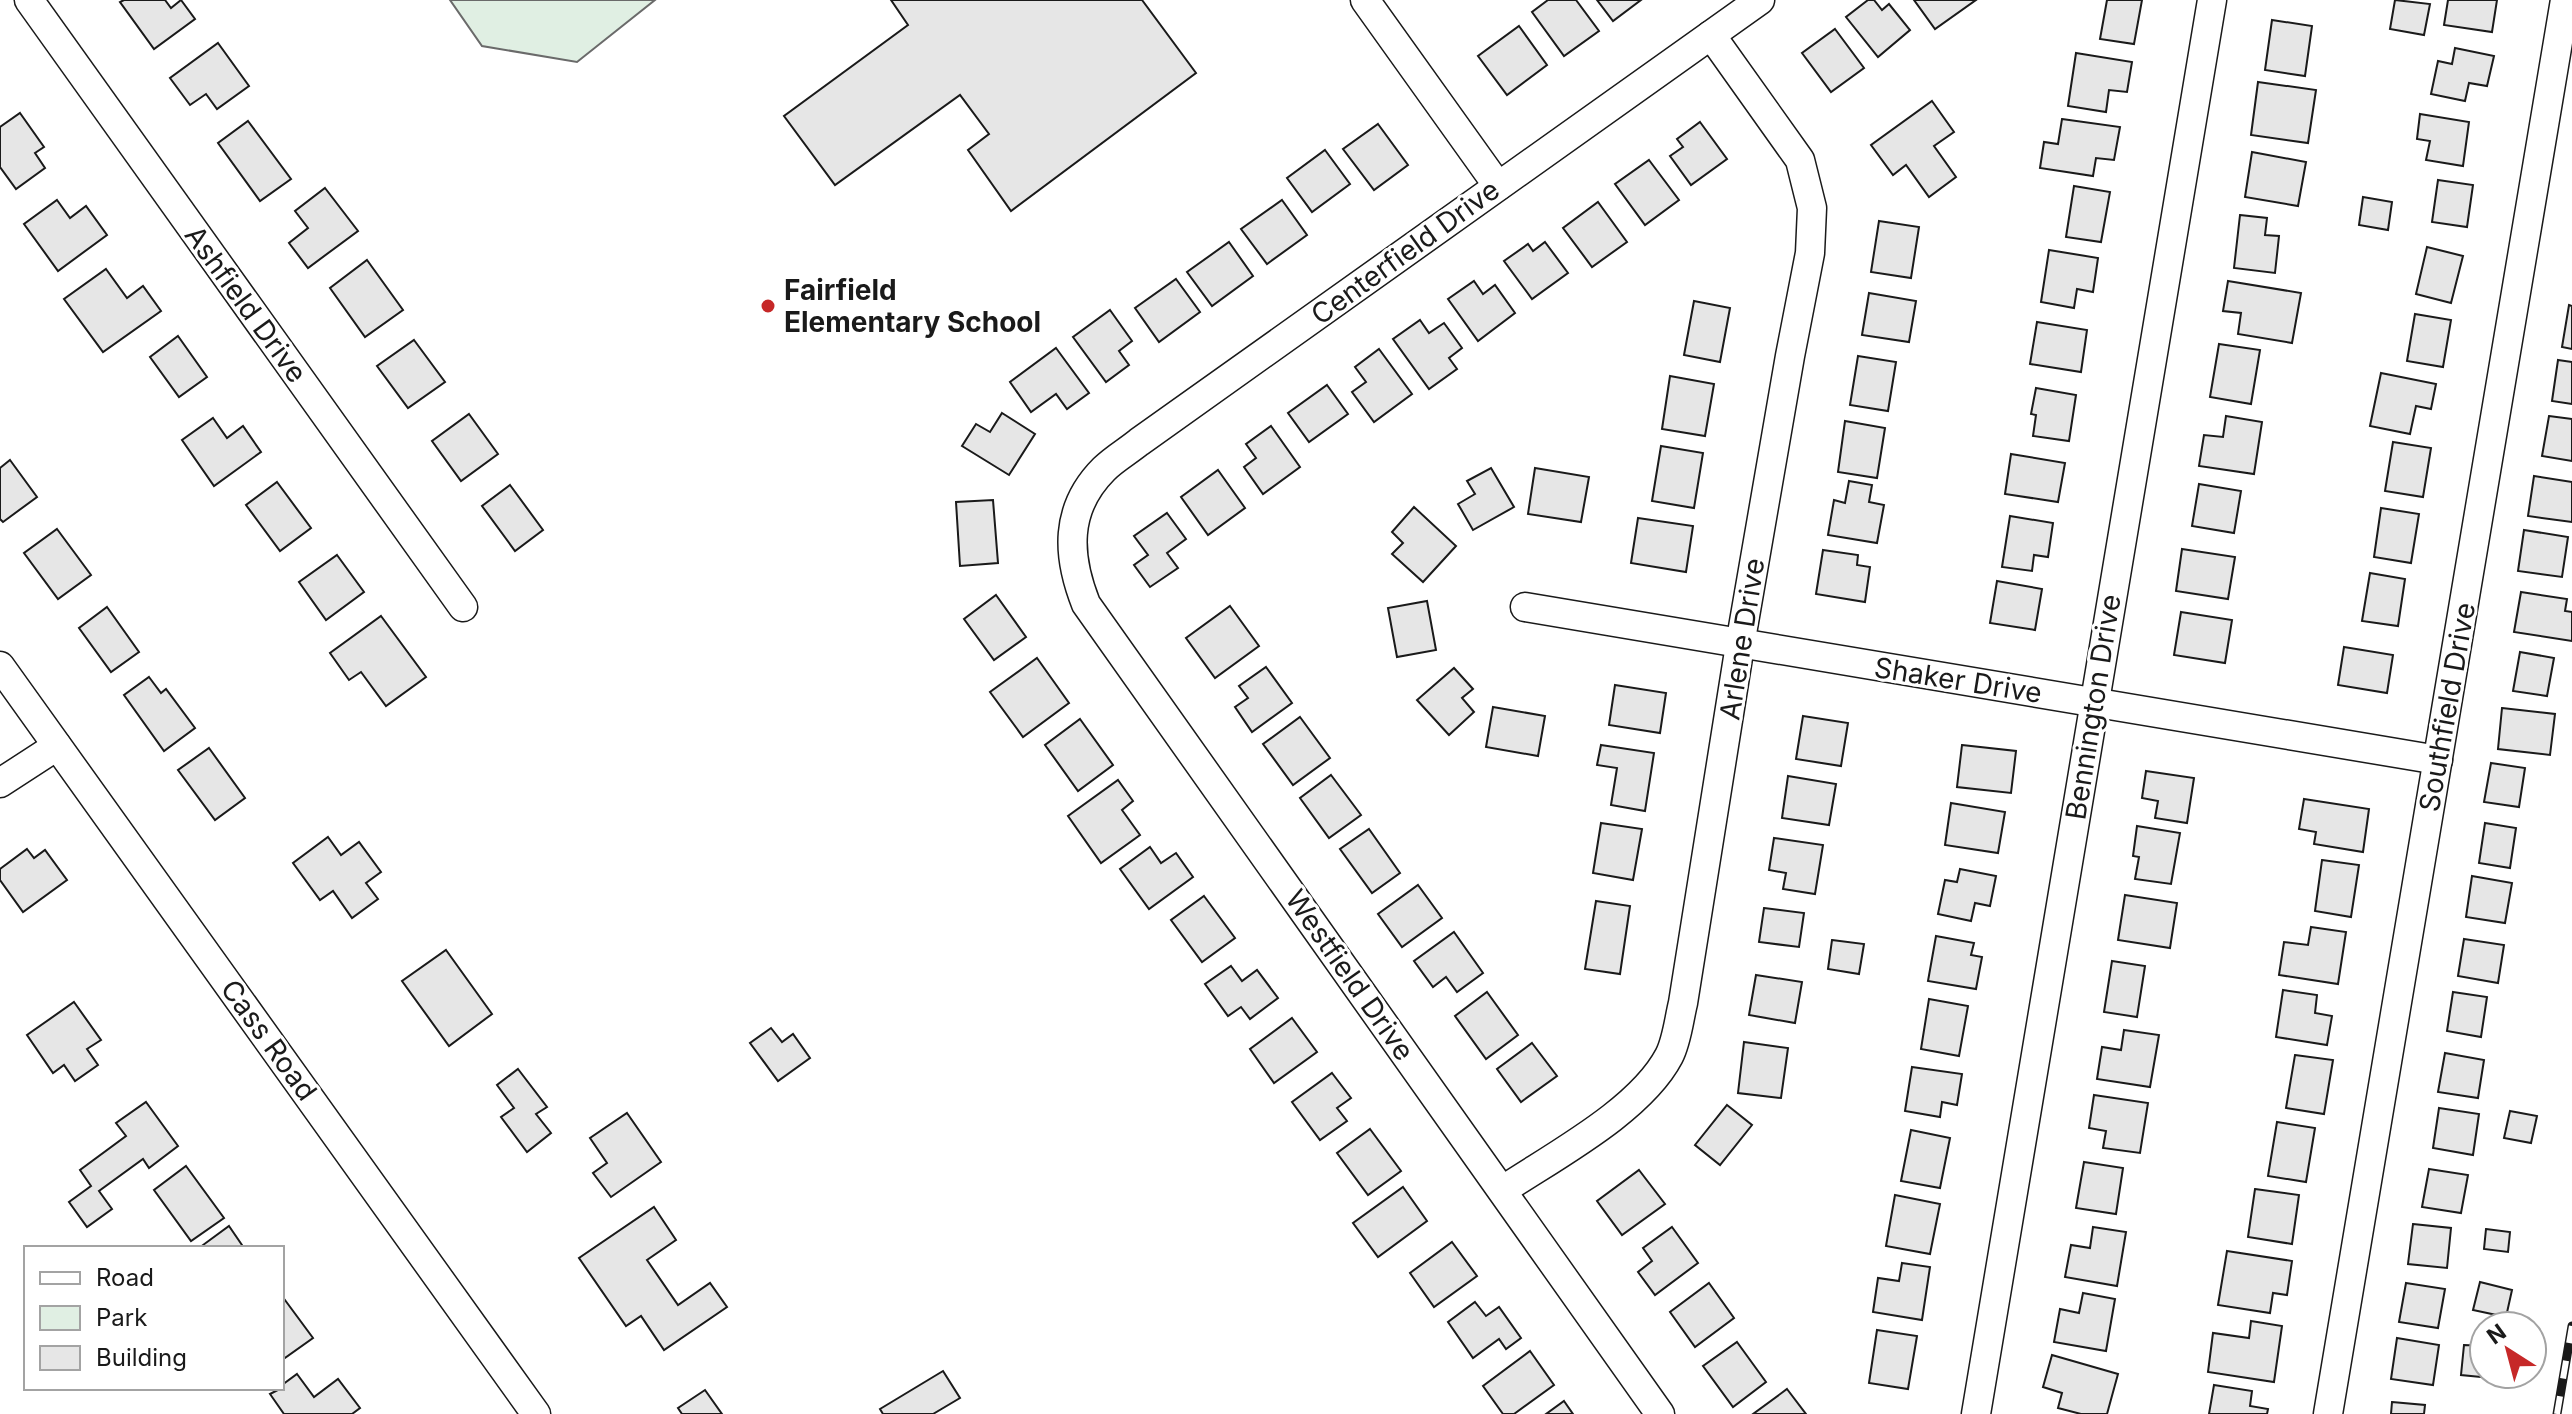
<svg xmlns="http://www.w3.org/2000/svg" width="2572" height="1414" viewBox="0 0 2572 1414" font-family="Inter,sans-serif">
	<rect width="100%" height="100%" fill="#fff"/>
	<path fill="#e0efe3" stroke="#6a6a6a" stroke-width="2" d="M450,0h205l-78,62 -95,-16z"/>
	<g fill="#e6e6e6" stroke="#1a1a1a" stroke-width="2">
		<path d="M124,0h41l6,8 10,-8 14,19 -41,30 -34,-47z"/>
		<path d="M891,0h251l54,73 -185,138 -43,-61 21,-16 -29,-39 -125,90 -51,-69 124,-91z"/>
		<path d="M1548,0h28l23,31 -35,25 -32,-44z"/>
		<path d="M1597,0h44l-28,21z"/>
		<path d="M1868,0h6l8,10 7,-6 21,26 -32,27 -32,-40z"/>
		<path d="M1914,0h62l-41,29z"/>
		<path d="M2107,0h35l-8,44 -34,-5z"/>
		<path d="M2395,0l35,4 -6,31 -34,-6z"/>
		<path d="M2448,0h49l-5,32 -48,-7z"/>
		<path d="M2272,20l40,6 -7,50 -40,-6z"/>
		<path d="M1519,26l28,39 -40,30 -29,-39z"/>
		<path d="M1835,29l29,39 -33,24 -29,-39z"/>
		<path d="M218,43l31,43 -32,23 -11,-15 -16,11 -20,-27z"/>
		<path d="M2455,48l39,8 -7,30 -18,-3 -4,18 -34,-7 7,-33 14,3z"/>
		<path d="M2076,53l56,9 -5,30 -18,-2 -3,22 -38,-6z"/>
		<path d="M2258,82l58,8 -8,53 -57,-8z"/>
		<path d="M1932,101l22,31 -20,14 22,31 -27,20 -23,-32 -13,10 -22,-30z"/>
		<path d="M20,113l24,34 -9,6 10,15 -29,21 -16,-22v-40z"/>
		<path d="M2420,114l49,8 -6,44 -37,-6 4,-19 -13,-2z"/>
		<path d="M2062,119l58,8 -6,33 -18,-2 -3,18 -53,-8 4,-26 14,2z"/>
		<path d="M248,121l43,58 -31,22 -42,-58z"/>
		<path d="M1700,122l27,37 -36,26 -21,-29 13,-9 -6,-8z"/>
		<path d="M1378,124l30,41 -34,25 -31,-41z"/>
		<path d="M1325,150l25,34 -38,28 -25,-34z"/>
		<path d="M2252,152l54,10 -8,44 -53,-9z"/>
		<path d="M1649,160l30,40 -34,25 -30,-41z"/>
		<path d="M2438,180l35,5 -6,42 -35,-5z"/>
		<path d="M2074,186l36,6 -9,50 -35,-5z"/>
		<path d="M325,188l33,43 -50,37 -19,-25 19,-15 -13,-17z"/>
		<path d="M2363,197l29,5 -4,28 -29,-5z"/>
		<path d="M57,200l13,18 16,-12 21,29 -49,36 -34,-47z"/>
		<path d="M1282,200l25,35 -40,29 -26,-35z"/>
		<path d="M1598,202l29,40 -35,25 -29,-39z"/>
		<path d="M2240,215l27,3 -2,17 14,1 -4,37 -41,-5z"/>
		<path d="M1879,221l40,6 -8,51 -40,-6z"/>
		<path d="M1229,242l24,34 -41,30 -25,-34z"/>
		<path d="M1545,242l23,31 -36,26 -28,-38 24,-17 5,7z"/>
		<path d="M2427,247l36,9 -12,47 -35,-9z"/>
		<path d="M2049,250l49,8 -5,34 -16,-3 -3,19 -33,-6z"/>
		<path d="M367,260l36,50 -38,27 -35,-49z"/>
		<path d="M106,269l21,29 16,-12 18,25 -58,41 -39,-53z"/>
		<path d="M1176,279l24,33 -41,30 -24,-34z"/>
		<path d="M1474,281l9,13 12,-9 20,28 -37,28 -30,-42z"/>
		<path d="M2228,281l73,12 -9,50 -54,-9 3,-21 -18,-2z"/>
		<path d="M1869,293l47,8 -7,41 -47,-7z"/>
		<path d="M1694,301l36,7 -10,54 -36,-7z"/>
		<path d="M2569,305l3,1v43l-10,-2z"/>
		<path d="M1110,310l22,31 -13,10 10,14 -23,17 -33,-45z"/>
		<path d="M2415,314l36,6 -8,47 -36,-6z"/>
		<path d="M1420,320l9,13 15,-10 18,25 -13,10 8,11 -28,20 -36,-50z"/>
		<path d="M2037,322l50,8 -6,42 -51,-8z"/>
		<path d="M178,336l29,41 -28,20 -29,-40z"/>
		<path d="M414,340l31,42 -37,26 -31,-42z"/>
		<path d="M2219,344l41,6 -9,54 -41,-7z"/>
		<path d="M1056,348l33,45 -22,16 -11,-15 -25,18 -21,-30z"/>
		<path d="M1379,349l33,45 -38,28 -22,-30 14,-10 -11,-15z"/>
		<path d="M1858,356l38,6 -8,49 -38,-6z"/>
		<path d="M2558,360l14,2v42l-20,-3z"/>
		<path d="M2381,373l55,11 -5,25 -15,-3 -6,28 -40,-8z"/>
		<path d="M1670,376l44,8 -9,52 -43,-7z"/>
		<path d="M1327,385l21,29 -39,28 -21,-29z"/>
		<path d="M2036,388l40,7 -7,46 -36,-5 3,-21 -5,-1z"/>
		<path d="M1002,413l33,21 -26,41 -47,-29 14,-22 14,8z"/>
		<path d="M469,414l29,40 -37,27 -29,-40z"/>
		<path d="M2226,416l36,6 -8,52 -55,-8 5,-31 19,2z"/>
		<path d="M2549,416l23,3v42l-30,-5z"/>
		<path d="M213,418l14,20 16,-12 18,26 -47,34 -32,-46z"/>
		<path d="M1845,421l40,7 -8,50 -39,-6z"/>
		<path d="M1271,426l29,41 -37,27 -19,-27 12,-9 -10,-14z"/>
		<path d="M2393,442l38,6 -8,49 -38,-6z"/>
		<path d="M1661,446l42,7 -9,55 -42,-7z"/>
		<path d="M2011,454l54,9 -7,39 -53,-8z"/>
		<path d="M10,460l27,37 -34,25 -3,-3v-51z"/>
		<path d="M1491,468l23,39 -41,23 -15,-26 17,-10 -8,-13z"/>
		<path d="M1535,468l54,9 -8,45 -53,-8z"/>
		<path d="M1218,470l27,38 -37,27 -27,-38z"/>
		<path d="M2534,476l38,6v40l-44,-6z"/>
		<path d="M1849,481l23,4 -3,17 15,3 -7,38 -49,-8 6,-35 11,3z"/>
		<path d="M277,482l34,46 -31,23 -34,-46z"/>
		<path d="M2199,484l42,7 -7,42 -42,-7z"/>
		<path d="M510,485l33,45 -28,21 -33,-45z"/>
		<path d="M993,500l5,63 -38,3 -4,-64z"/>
		<path d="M1414,507l42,39 -33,36 -31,-28 11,-11 -11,-11z"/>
		<path d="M2381,508l38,6 -8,49 -37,-6z"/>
		<path d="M1167,513l19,26 -19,14 11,15 -28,19 -16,-22 14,-10 -14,-19z"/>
		<path d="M2010,516l43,7 -5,34 -14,-2 -2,16 -30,-4z"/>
		<path d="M1638,518l55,8 -7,46 -55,-9z"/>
		<path d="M57,529l34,46 -33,24 -34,-46z"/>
		<path d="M2524,530l44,7 -6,40 -44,-6z"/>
		<path d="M2182,549l53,8 -7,42 -52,-8z"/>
		<path d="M1823,550l35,5 -1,10 13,2 -5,35 -49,-8z"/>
		<path d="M337,555l27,37 -38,28 -27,-38z"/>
		<path d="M2370,573l35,6 -7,47 -36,-5z"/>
		<path d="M1997,581l45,8 -7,41 -45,-7z"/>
		<path d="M2521,592l46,7 -2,12 7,1v29l-58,-9z"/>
		<path d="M996,595l30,42 -32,23 -30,-41z"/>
		<path d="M1427,601l9,49 -39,7 -9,-49z"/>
		<path d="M1230,606l29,40 -44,32 -29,-40z"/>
		<path d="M107,607l32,45 -28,20 -32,-44z"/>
		<path d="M2181,612l51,8 -7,43 -51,-8z"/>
		<path d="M381,616l45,61 -40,29 -25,-34 -12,8 -19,-27z"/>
		<path d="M2344,647l49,8 -6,38 -49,-8z"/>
		<path d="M2520,652l34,6 -7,38 -34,-5z"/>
		<path d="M1037,658l32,45 -46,34 -33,-45z"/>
		<path d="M1266,667l26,36 -40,29 -17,-25 13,-9 -9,-12z"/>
		<path d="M1454,668l19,21 -11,9 12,14 -25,23 -32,-35z"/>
		<path d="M149,677l12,16 5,-4 29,39 -31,23 -40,-56z"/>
		<path d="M1615,685l51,8 -6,40 -51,-8z"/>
		<path d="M1493,707l52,9 -7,40 -52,-9z"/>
		<path d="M2502,708l53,6 -5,41 -52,-6z"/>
		<path d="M1803,716l45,7 -7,43 -45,-7z"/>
		<path d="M1300,717l30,41 -37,27 -30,-41z"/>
		<path d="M1080,719l33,46 -35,26 -33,-46z"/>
		<path d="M1601,745l53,8 -9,58 -34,-6 6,-37 -20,-3z"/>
		<path d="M1962,745l54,6 -5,42 -54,-6z"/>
		<path d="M209,748l36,50 -30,22 -37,-50z"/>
		<path d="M2491,763l34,5 -6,39 -35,-5z"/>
		<path d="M2146,771l48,7 -7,45 -32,-5 3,-17 -16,-3z"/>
		<path d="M1331,775l30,40 -32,23 -29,-40z"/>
		<path d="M1788,776l48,8 -7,41 -47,-7z"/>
		<path d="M1118,780l15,21 -11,9 18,25 -39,28 -33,-47z"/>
		<path d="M2304,799l65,10 -6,43 -49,-8 2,-12 -17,-3z"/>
		<path d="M1951,803l54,9 -7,41 -53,-8z"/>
		<path d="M1601,823l41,6 -9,51 -40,-7z"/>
		<path d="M2485,823l31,5 -6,40 -31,-5z"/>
		<path d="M2137,826l43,7 -9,51 -36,-5 4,-22 -6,-1z"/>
		<path d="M1369,829l31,44 -28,20 -32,-44z"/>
		<path d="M328,837l13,18 18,-13 22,30 -15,11 12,16 -26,19 -19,-27 -13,9 -27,-37z"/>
		<path d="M1774,838l49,7 -8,49 -32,-5 3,-16 -17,-3z"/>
		<path d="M1150,847l11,16 15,-10 17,24 -44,32 -29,-40z"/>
		<path d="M27,849l7,9 11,-8 22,30 -44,32 -23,-32v-11z"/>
		<path d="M2322,860l37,5 -8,52 -36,-6z"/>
		<path d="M1960,869l36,7 -6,30 -15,-3 -4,18 -33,-7 7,-34 12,2z"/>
		<path d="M2472,876l40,7 -7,40 -39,-6z"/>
		<path d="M1418,885l24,33 -40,29 -24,-33z"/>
		<path d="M2125,895l52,8 -7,45 -52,-8z"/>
		<path d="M1204,896l31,42 -33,24 -31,-42z"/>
		<path d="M1596,901l34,5 -10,68 -35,-5z"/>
		<path d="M1764,908l40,5 -5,34 -40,-5z"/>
		<path d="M2311,927l35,5 -8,52 -59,-9 5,-33 24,3z"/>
		<path d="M1454,932l29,41 -26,19 -11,-15 -13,10 -19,-26z"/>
		<path d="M1936,936l38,7 -3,12 11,2 -6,32 -48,-8z"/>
		<path d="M2464,939l40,6 -6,38 -40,-7z"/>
		<path d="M1832,940l32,4 -5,30 -31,-5z"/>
		<path d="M446,950l46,64 -43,32 -47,-65z"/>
		<path d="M2112,961l33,5 -8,51 -33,-5z"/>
		<path d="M1231,966l11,15 15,-11 21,28 -28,21 -9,-12 -13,9 -23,-32z"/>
		<path d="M1756,975l46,7 -7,41 -46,-8z"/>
		<path d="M2283,990l34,5 -2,18 17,3 -5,29 -51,-8z"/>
		<path d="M1487,992l31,43 -32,24 -31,-43z"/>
		<path d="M2453,992l34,5 -6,40 -34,-6z"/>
		<path d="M1929,999l39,7 -9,50 -38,-7z"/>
		<path d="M74,1002l27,38 -14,9 11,16 -23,16 -11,-16 -11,8 -26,-38z"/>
		<path d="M1292,1018l25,34 -43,31 -24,-34z"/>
		<path d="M771,1028l11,14 11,-8 17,24 -32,23 -28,-38z"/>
		<path d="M2124,1030l35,5 -9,52 -53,-8 5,-32 19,3z"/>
		<path d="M1744,1042l44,6 -7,50 -43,-5z"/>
		<path d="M1532,1043l25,33 -36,26 -24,-33z"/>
		<path d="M2445,1053l39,7 -6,38 -40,-6z"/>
		<path d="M2295,1055l38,5 -9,54 -38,-6z"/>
		<path d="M1912,1067l50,7 -5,31 -15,-3 -2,15 -35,-6z"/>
		<path d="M518,1069l29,38 -11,7 15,19 -24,19 -26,-35 13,-9 -17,-23z"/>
		<path d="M1332,1073l19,25 -14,10 10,13 -27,19 -28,-38z"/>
		<path d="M2094,1095l54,8 -8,50 -37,-5 3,-17 -17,-3z"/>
		<path d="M146,1102l32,44 -29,22 -6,-9 -44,32 13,18 -25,18 -18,-25 22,-16 -11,-16 46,-34 -10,-13z"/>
		<path d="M1727,1105l25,20 -32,40 -25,-20z"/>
		<path d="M2439,1108l40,6 -6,41 -40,-7z"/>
		<path d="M2510,1111l27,5 -6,27 -27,-5z"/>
		<path d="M627,1113l34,49 -50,35 -18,-24 14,-10 -17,-25z"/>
		<path d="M2277,1122l38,6 -9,54 -38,-6z"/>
		<path d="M1370,1129l31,42 -33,24 -31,-42z"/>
		<path d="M1911,1130l39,8 -10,50 -39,-7z"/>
		<path d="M2084,1162l39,6 -7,46 -40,-6z"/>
		<path d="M186,1166l38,52 -33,23 -37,-51z"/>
		<path d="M2429,1169l39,6 -7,38 -39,-6z"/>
		<path d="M1639,1170l26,34 -43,31 -25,-34z"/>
		<path d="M1403,1187l24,34 -49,36 -25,-34z"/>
		<path d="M2255,1189l44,6 -7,49 -44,-7z"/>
		<path d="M1895,1195l45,9 -10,50 -44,-8z"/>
		<path d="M654,1207l22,33 -29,20 31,45 32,-22 17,24 -63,43 -23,-34 -15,10 -47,-68z"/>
		<path d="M2413,1224l38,4 -4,40 -39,-4z"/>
		<path d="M229,1226l15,22h-38l-3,-3z"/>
		<path d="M1672,1227l26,36 -43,32 -17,-23 14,-11 -9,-13z"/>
		<path d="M2093,1227l33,5 -9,54 -52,-9 6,-32 19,3z"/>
		<path d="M2486,1229l24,3 -2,20 -24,-3z"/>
		<path d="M1452,1242l25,34 -43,31 -24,-34z"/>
		<path d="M2227,1251l65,10 -5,34 -14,-2 -3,20 -52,-8z"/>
		<path d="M1902,1263l28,4 -8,53 -49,-8 5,-34 21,3z"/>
		<path d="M2480,1282l32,8 -6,27 -33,-7z"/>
		<path d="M1709,1283l25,35 -39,29 -25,-35z"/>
		<path d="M2406,1283l39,6 -7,39 -39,-6z"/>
		<path d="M2083,1293l32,6 -9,52 -52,-9 6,-33 19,4z"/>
		<path d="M282,1296l31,42 -31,22z"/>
		<path d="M1475,1302l11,14 13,-9 22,31 -15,11 -7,-10 -26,19 -25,-36z"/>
		<path d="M2251,1321l31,5 -8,56 -66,-10 5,-39 36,5z"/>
		<path d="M1877,1330l40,6 -9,53 -39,-6z"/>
		<path d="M2397,1338l42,7 -6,40 -42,-6z"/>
		<path d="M1737,1342l29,40 -33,25 -30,-41z"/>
		<path d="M2464,1345l20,1v28h7v4l-30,-3z"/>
		<path d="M1530,1351l24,34 -40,29h-11l-20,-28z"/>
		<path d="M2052,1355l66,19 -11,40h-26l-23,-6 4,-15 -19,-6z"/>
		<path d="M943,1371l17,27 -27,16h-50l-3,-5z"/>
		<path d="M297,1374l17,23 24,-18 22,29 -8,6h-68l-14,-20 12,-6v-3z"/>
		<path d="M2214,1385l38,6 -2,15 18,3 -1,5h-58z"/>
		<path d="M1787,1389l19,25h-53z"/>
		<path d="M705,1390l17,24h-40l-4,-6z"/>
		<path d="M1564,1401l9,13h-27z"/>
		<path d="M2392,1402l33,3 -1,9h-33z"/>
	</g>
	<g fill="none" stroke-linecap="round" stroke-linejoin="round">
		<defs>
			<g id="minor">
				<path d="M29,0l434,607"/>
				<path d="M1365,0l133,186"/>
				<path d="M1525,607l913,153"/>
				<path d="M0,666l536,748"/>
				<path d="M0,783l57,-37"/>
				<path d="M1503,1190c51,-34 137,-79 166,-134 8,-15 10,-37 14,-53l57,-358 50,-289 20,-103 2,-45 -12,-48 -89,-125"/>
				<path d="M1660,1414l-574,-810c-19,-48 -22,-95 18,-135 10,-10 24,-18 35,-27l621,-442"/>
				<path d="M1976,1414l236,-1414"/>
				<path d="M2328,1414l237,-1414"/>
			</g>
		</defs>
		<use href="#minor" stroke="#1a1a1a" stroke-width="31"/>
		<use href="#minor" stroke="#fff" stroke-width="28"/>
		<defs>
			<path id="rail" d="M2557,1414l15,-88"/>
		</defs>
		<use href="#rail" stroke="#1a1a1a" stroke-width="9"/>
		<use href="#rail" stroke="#fff" stroke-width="6" stroke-dasharray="18" stroke-linecap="butt"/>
	</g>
	<circle fill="#c62828" stroke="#fff" stroke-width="3" cx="768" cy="306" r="8"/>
	<g text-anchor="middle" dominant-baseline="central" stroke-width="6" stroke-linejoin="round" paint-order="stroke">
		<g font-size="28" fill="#1a1a1a" stroke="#fff">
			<text transform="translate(1405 252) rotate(-36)">Centerfield Drive</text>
			<text transform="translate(246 304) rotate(54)">Ashfield Drive</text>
			<text transform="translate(1742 639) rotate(-81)">Arlene Drive</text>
			<text transform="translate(1958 680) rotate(9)">Shaker Drive</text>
			<text transform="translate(2093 707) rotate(-81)">Bennington Drive</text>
			<text transform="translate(2447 707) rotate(-80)">Southfield Drive</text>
			<text transform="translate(1350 975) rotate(55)">Westfield Drive</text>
			<text transform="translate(269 1040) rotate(54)">Cass Road</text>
		</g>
		<g font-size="28" font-weight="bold" fill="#1a1a1a" stroke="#fff" text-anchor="start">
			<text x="784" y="290">Fairfield<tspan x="784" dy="32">Elementary School</tspan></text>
		</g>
	</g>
	<rect x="24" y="1246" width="260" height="144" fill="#ffffff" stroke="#a3a3a3" stroke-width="2"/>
	<rect x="40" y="1272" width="40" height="12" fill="#ffffff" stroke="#a3a3a3" stroke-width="2"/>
	<text x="96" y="1286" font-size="24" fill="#1a1a1a">Road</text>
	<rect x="40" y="1306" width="40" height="24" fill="#e0efe3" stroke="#a3a3a3" stroke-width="2"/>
	<text x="96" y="1326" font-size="24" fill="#1a1a1a">Park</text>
	<rect x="40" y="1346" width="40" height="24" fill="#e6e6e6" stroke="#a3a3a3" stroke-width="2"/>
	<text x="96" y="1366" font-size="24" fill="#1a1a1a">Building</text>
	<g transform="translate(2508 1350) rotate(324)"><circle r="38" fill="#ffffff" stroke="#a3a3a3" stroke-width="2"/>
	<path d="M0-6L14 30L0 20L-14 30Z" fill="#c62828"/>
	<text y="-12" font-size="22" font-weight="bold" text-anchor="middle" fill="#1a1a1a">N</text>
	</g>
</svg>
